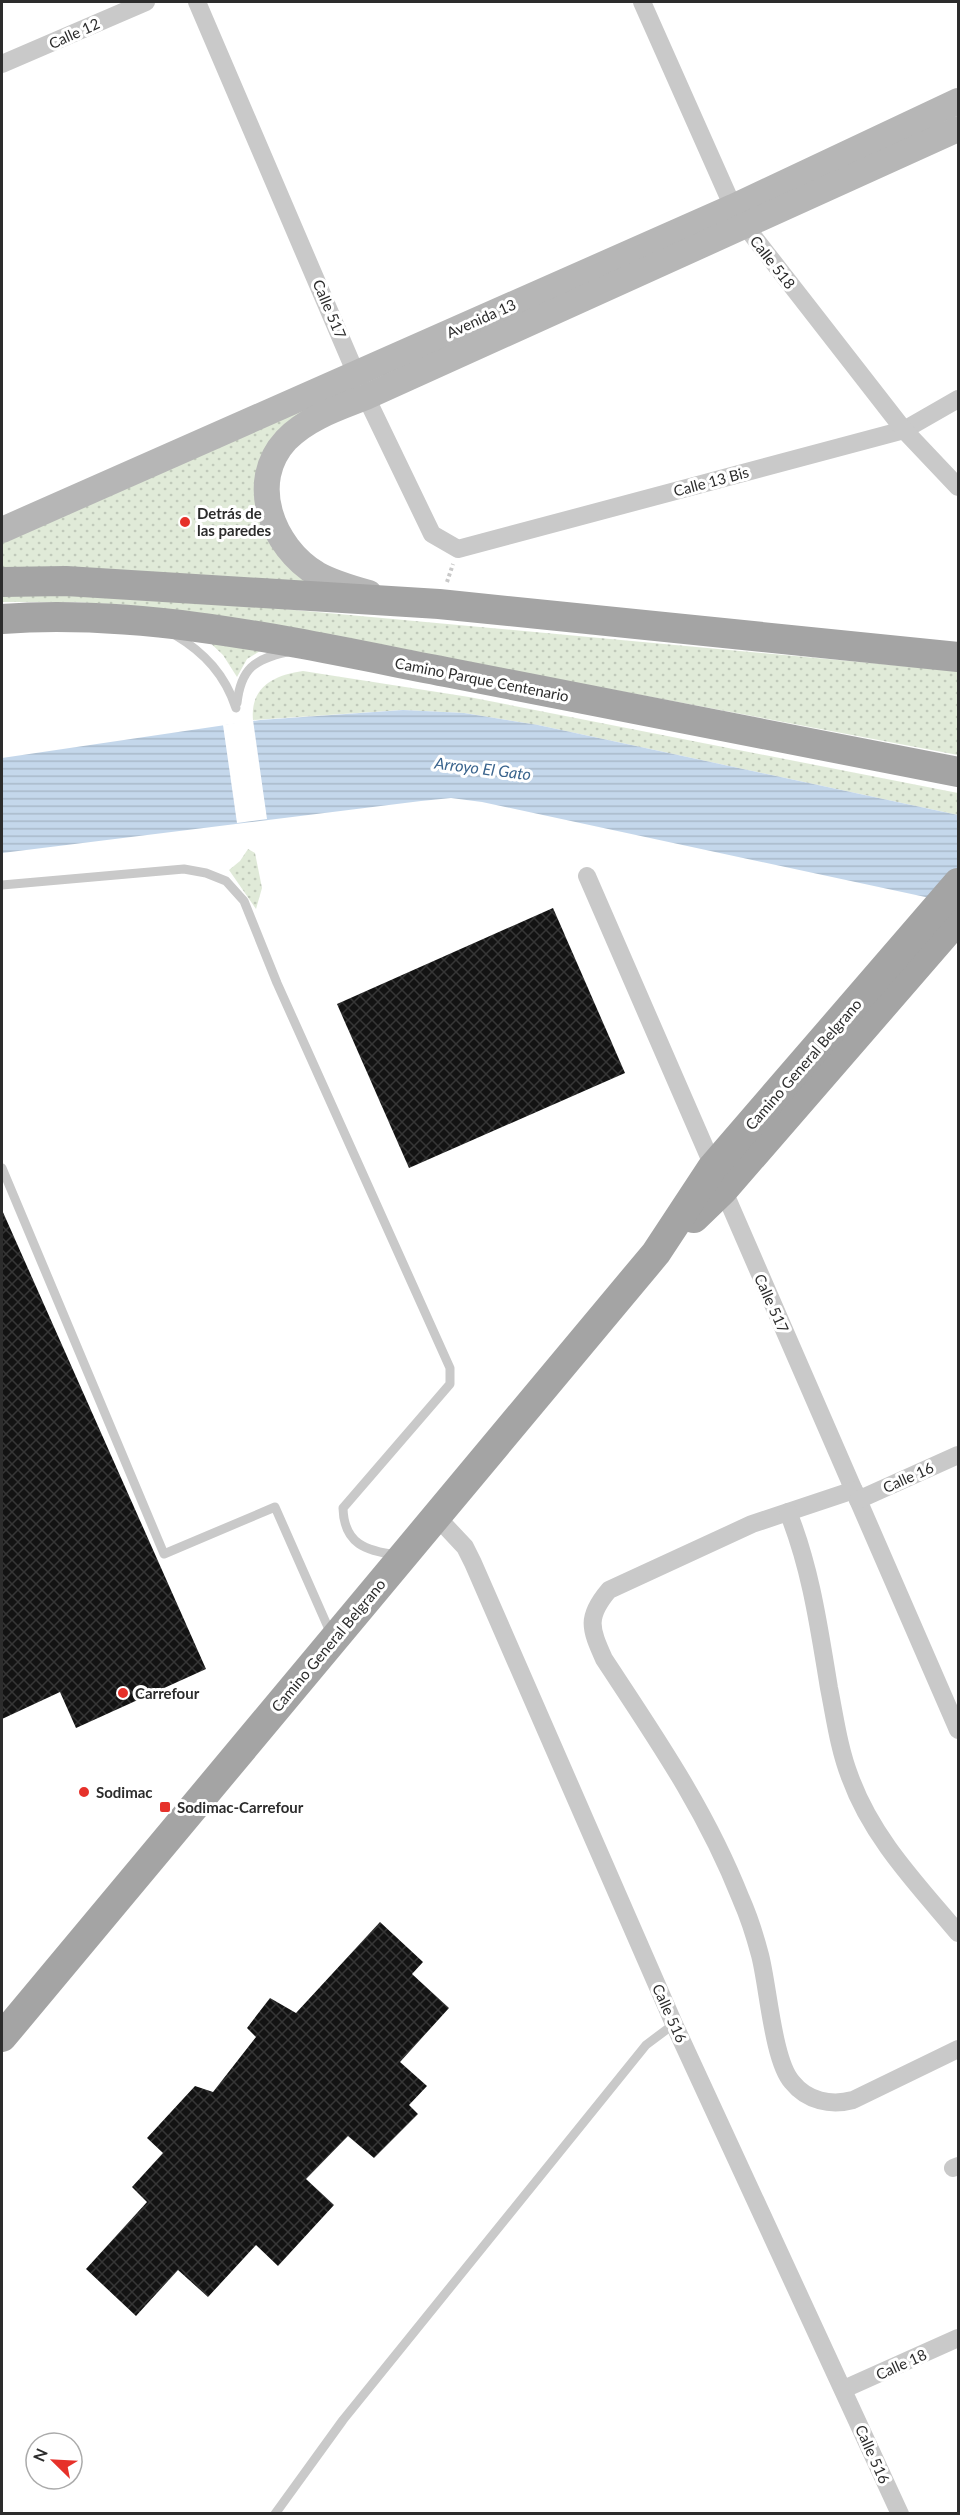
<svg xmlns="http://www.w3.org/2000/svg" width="960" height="2515" viewBox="0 0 960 2515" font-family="Lato,sans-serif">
	<defs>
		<pattern id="grass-dots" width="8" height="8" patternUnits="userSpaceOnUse" patternTransform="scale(1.5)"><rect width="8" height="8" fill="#e0ead8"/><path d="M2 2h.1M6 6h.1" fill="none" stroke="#c0c9ba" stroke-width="1.8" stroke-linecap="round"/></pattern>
		<pattern id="water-rules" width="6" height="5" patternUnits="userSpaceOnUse" patternTransform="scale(1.5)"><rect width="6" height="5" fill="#c4d7eb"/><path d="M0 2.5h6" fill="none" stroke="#a9b9ca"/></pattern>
		<pattern id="building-cross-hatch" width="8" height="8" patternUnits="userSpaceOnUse" patternTransform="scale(1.5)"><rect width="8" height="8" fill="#131313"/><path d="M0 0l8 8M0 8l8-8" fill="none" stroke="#363636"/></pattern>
	</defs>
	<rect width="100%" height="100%" fill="#fff"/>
	<g fill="url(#grass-dots)">
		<path d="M331,397l-76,83c-5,45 21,72 51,102l-304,-11v-29z"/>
		<path d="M2,593l174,6 782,72v84l-614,-116 -216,-34 -54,-3h-72z"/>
		<path d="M204,637l64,9 -21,13 -10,18 -14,-22z"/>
		<path d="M303,671l166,26 489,96v22l-420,-90 -74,-12 -62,-3 -149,10c-3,-33 21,-45 50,-49z"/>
		<path d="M248,849l7,4 7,35 -6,21 -27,-39 11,-9z"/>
	</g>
	<path fill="url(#water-rules)" d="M403,710l61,3 74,12 420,90v89l-476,-102 -31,-4 -30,3 -419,52v-95l258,-38z"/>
	<path fill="#fff" d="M253,720l14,99 -30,4 -14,-98z"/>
	<g fill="url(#building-cross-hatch)">
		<path d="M553,908l72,165 -216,95 -72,-164z"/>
		<path d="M2,1210l204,459 -130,59 -16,-36 -58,27z"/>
		<path d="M380,1922l43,40 -11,12 37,34 -49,54 27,24 -18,19 9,9 -44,44 -26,-22 -42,43 28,26 -56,61 -22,-21 -48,52 -30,-27 -42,46 -50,-47 61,-67 -15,-15 31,-34 -16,-15 48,-52 18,6 43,-55 -9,-9 23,-30 26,15z"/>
	</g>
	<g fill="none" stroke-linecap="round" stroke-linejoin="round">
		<path stroke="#c9c9c9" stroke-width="4" stroke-dasharray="3 3" stroke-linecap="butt" d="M447,582l6,-18"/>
		<g stroke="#c9c9c9" stroke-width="9">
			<path d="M175,635c30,18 50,40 61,73"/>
			<path d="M237,703c4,-34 17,-44 50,-51"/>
			<path d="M2,885l182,-16 22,4 20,8 18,20 33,82 173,385v16l-107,124c1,36 23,43 54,47"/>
			<path d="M2,1168l162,386 111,-47 56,127"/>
			<path d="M275,2514l68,-94 303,-375 28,-21"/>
		</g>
		<g stroke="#c9c9c9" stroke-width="18">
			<path d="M197,2l169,395 66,137 26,15 446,-119 54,-31"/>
			<path d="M642,2l91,205 13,20 158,203 54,57"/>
			<path d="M2,64l144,-62"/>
			<path d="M587,876l371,854"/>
			<path d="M854,1490l-102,34 -143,66c-23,27 -19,38 -5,69 52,79 102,151 137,240 8,18 14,37 19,56 8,30 13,106 32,127 15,19 39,24 61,18l105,-51"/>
			<path d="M858,1500l100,-45"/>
			<path d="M788,1512c23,57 31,116 41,176 6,30 10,61 21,89 22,61 67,107 108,156"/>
			<path d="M436,1516l29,31 8,16 201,461 226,490"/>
			<path d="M953,2168l5,-2"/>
			<path d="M844,2389l114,-51"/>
		</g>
		<g stroke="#b6b6b6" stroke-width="26">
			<path d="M2,530l731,-323 225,-106"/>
			<path d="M369,593c-18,-5 -36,-10 -52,-19 -45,-27 -70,-92 -31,-134 21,-22 52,-32 80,-43l592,-268"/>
		</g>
		<g stroke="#a4a4a4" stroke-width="30">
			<path d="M2,582l64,-1 373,23 519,53"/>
			<path d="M2,619c149,-11 303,26 449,54 169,33 338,66 507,99"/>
			<path d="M694,1218l29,-28 235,-271"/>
			<path d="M2,2037l654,-784 56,-85 246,-285"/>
		</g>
	</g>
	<g fill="#e6312a" stroke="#fff" stroke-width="2">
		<circle cx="185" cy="522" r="6"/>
		<circle cx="123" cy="1693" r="6"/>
		<circle cx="84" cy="1792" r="6"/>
		<rect x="159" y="1801" width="12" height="12" rx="3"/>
	</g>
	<g text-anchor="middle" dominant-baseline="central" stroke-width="6" stroke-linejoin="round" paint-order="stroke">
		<g font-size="15" fill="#2c2c2c" stroke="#fff">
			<text transform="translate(74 33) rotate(-24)">Calle 12</text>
			<text transform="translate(773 262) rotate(52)">Calle 518</text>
			<text transform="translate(330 309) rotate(67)">Calle 517</text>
			<text transform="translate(481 318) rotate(-24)">Avenida 13</text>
			<text transform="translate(711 481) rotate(-15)">Calle 13 Bis</text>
			<text transform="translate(482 679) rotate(11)">Camino Parque Centenario</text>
			<text transform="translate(803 1064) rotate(-49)">Camino General Belgrano</text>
			<text transform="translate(772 1303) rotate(66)">Calle 517</text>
			<text transform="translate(908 1477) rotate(-24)">Calle 16</text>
			<text transform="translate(328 1645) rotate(-50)">Camino General Belgrano</text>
			<text transform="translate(670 2013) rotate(66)">Calle 516</text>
			<text transform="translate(901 2364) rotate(-24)">Calle 18</text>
			<text transform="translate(873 2454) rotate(66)">Calle 516</text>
		</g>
		<g font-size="15" font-weight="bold" fill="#2c2c2c" stroke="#fff" text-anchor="start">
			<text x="197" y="513">Detrás de<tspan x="197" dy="17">las paredes</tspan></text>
			<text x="135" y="1693">Carrefour</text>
			<text x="96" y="1792">Sodimac</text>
			<text x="177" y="1807">Sodimac-Carrefour</text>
		</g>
		<g font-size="16" font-style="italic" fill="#3a648d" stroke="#fff">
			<text transform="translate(483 768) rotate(7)">Arroyo El Gato</text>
		</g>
	</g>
	<rect width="960" height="2515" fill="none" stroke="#2c2c2c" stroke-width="6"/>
	<g transform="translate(54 2461) rotate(294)"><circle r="28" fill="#ffffff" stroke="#ababab" stroke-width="1.5"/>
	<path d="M0-4.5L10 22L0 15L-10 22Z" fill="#e6312a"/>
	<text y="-9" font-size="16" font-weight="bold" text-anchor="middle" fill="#2c2c2c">N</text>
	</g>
</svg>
